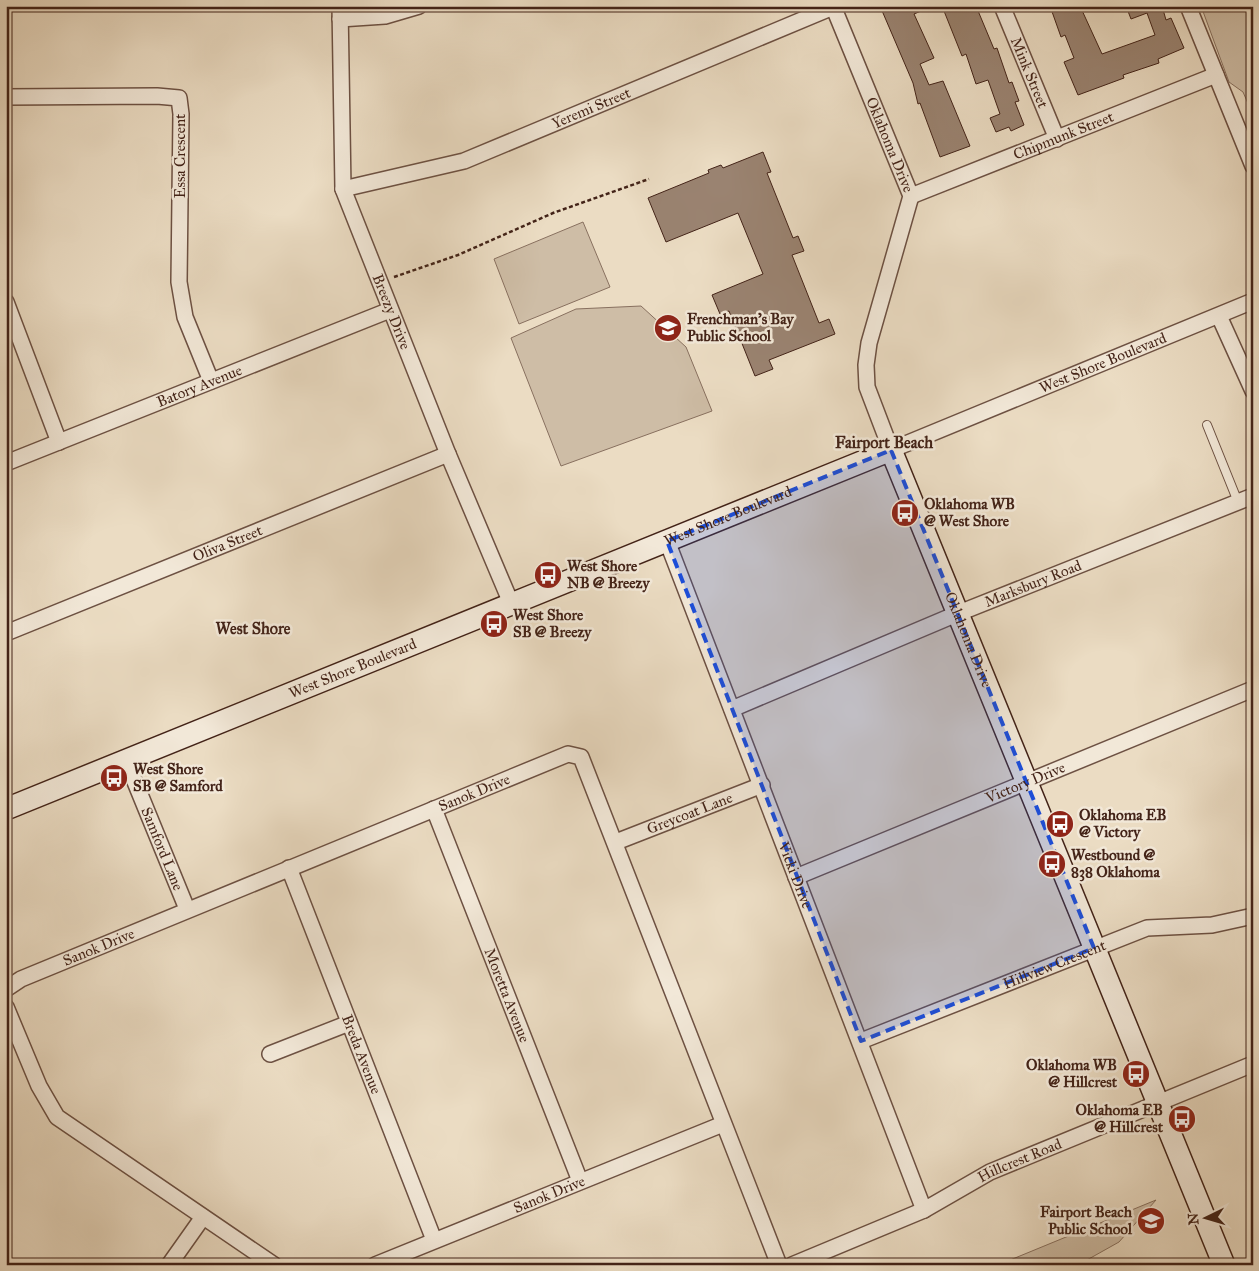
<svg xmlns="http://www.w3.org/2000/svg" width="1259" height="1271" viewBox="0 0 1259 1271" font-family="'IM FELL Great Primer',serif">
	<rect width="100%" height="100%" fill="#ebdcc3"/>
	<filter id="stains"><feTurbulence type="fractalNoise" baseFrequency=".004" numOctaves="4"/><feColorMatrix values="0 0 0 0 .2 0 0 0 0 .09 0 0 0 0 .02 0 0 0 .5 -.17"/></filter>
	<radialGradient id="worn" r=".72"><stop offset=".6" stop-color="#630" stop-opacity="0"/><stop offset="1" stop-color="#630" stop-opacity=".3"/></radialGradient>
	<g fill="#cebda6" stroke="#88705f">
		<path d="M1201,6h52v109l-10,-23 -14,-10z"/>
		<path d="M583,222l27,65 -91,37 -25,-65z"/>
		<path d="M641,306l45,41 26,64 -151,55 -50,-128 65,-29z"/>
		<path d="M1156,1200l-37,42 -41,23h-80z"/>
	</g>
	<g fill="#9a8371" stroke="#432318">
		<path d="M880,6h53l-19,8 20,44 -14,6 9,21 14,-4 27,65 -30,11 -20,-54 -2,1 -5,-21z"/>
		<path d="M942,6h34l18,43 3,-1 12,35 3,-1 7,19 -4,1 9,23 -13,6 -2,-4 -13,5 -6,-14 10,-4 -12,-34 -12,4 -10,-30 -4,2z"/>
		<path d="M1050,6h30l22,48 53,-19 -8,-22 -16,6 -5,-13h36l4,14 5,-2 13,30 -26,11 1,4 -36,12 1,3 -46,17 -14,-33 10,-4 -9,-23 -4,2z"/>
		<path d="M763,152l8,20 -4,1 26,65 5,-2 6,15 -12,4 27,68 10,-4 6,15 -66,26 4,9 -18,7 -26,-65 -9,3 -8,-19 51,-21 -25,-61 -72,29 -18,-44 61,-25 -1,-3 13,-5 2,3z"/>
	</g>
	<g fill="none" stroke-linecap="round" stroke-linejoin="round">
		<defs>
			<path id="lane" d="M1207,425l31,77"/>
			<g id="street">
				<path id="s1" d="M340,6l3,183 105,265 63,149"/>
				<path id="s2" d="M833,6l78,190 -42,147 -3,22 1,22 24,63 362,-149"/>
				<path id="s3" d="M1002,6l55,133"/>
				<path d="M1188,6l65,160"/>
				<path d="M340,19l45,-3 34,-10"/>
				<path d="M6,97l151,-1 22,2 2,16 -2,168 6,35 26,64"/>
				<path id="s4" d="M343,189l121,-28 369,-154"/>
				<path id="s5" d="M911,196l305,-121"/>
				<path d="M6,302l53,140"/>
				<path d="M1219,316l34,75"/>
				<path id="s6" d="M6,463l384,-153"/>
				<path id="s7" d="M667,541l257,669"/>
				<path id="s8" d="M6,633l442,-179"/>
				<path id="s9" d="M732,709l227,-96 294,-117"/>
				<path id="s10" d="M126,760l61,149"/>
				<path id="s11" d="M434,809l146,372"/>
				<path id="s12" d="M616,842l146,-57"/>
				<path id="s13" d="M289,868l145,372"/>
				<path id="s14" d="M796,877l457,-188"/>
				<path id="s15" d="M6,989l15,-10 547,-225 13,3 198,508"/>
				<path d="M6,1007l33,79 18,31 217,148"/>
				<path id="s16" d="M861,1041l286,-113 65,-3 41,-9"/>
				<path d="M270,1054l79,-31"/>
				<path d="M169,1265l34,-48"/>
				<path id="s17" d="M375,1265l348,-141"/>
				<path id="s18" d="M792,1265l132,-55 66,-38 263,-108"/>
			</g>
			<g id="secondary">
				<path id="s19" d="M6,809l885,-359 333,815"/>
			</g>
		</defs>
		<use href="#lane" stroke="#6d5143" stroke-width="10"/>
		<use href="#street" stroke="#6d5143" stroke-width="18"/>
		<use href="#secondary" stroke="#432318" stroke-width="24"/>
		<path stroke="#432318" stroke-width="2.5" stroke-dasharray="4 2.5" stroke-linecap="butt" d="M394,277l64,-22 95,-42 96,-34"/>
		<use href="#lane" stroke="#f2e8d8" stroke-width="8"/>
		<use href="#street" stroke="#f2e8d8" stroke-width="15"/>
		<use href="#secondary" stroke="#f2e8d8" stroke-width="21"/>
	</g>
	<path fill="#1d4ed8" fill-opacity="0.2" stroke="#1d4ed8" stroke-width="4" stroke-dasharray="10 6" stroke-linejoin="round" d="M891,450l203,498 -233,93 -194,-500z"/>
	<defs>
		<symbol id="school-disc" viewBox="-11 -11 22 22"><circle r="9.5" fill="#8f2418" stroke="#f2e8d8"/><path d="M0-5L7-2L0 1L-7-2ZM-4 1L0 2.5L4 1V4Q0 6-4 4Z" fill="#fff"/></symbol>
		<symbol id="bus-disc" viewBox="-11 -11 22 22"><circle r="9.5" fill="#8f2418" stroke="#f2e8d8"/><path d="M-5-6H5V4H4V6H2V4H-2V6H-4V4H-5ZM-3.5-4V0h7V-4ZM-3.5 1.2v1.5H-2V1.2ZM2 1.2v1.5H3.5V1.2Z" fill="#fff"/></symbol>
	</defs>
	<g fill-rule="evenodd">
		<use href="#school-disc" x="652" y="312" width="32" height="32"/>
		<use href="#bus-disc" x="889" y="497" width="32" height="32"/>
		<use href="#bus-disc" x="532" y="559" width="32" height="32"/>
		<use href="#bus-disc" x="478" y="608" width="32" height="32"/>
		<use href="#bus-disc" x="98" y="762" width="32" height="32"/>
		<use href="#bus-disc" x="1044" y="808" width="32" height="32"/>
		<use href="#bus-disc" x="1036" y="848" width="32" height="32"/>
		<use href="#bus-disc" x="1120" y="1058" width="32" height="32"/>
		<use href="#bus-disc" x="1166" y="1103" width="32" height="32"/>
		<use href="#school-disc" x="1135" y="1205" width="32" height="32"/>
	</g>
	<g text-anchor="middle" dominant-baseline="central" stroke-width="5" stroke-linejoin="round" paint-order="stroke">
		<g font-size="15" fill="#432318" stroke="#f2e8d8">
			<text stroke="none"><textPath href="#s3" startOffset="72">Mink Street</textPath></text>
			<text stroke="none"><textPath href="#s4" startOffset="262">Yeremi Street</textPath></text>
			<text stroke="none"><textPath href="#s5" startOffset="164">Chipmunk Street</textPath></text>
			<text stroke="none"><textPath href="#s2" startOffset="150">Oklahoma Drive</textPath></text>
			<text transform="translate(180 156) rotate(-90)">Essa Crescent</text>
			<text stroke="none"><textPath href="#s1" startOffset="315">Breezy Drive</textPath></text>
			<text stroke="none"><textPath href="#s2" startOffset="699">West Shore Boulevard</textPath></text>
			<text stroke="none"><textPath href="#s6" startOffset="208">Batory Avenue</textPath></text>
			<text stroke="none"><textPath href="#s19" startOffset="779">West Shore Boulevard</textPath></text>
			<text stroke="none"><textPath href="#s8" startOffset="239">Oliva Street</textPath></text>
			<text stroke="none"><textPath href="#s9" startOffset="326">Marksbury Road</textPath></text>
			<text stroke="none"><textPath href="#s19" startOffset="1160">Oklahoma Drive</textPath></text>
			<text stroke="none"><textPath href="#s19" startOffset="374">West Shore Boulevard</textPath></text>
			<text stroke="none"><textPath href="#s14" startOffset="248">Victory Drive</textPath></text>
			<text stroke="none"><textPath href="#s15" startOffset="508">Sanok Drive</textPath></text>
			<text stroke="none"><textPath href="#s12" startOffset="79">Greycoat Lane</textPath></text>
			<text stroke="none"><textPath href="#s10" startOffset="96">Samford Lane</textPath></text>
			<text stroke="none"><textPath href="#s7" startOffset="358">Vicki Drive</textPath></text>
			<text stroke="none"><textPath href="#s15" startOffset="102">Sanok Drive</textPath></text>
			<text stroke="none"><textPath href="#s16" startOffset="208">Hillview Crescent</textPath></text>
			<text stroke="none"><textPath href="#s11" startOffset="200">Moretta Avenue</textPath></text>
			<text stroke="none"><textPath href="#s13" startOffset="200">Breda Avenue</textPath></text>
			<text stroke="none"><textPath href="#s18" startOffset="251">Hillcrest Road</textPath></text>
			<text stroke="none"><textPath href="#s17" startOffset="188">Sanok Drive</textPath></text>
		</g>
		<g font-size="15" font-weight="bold" fill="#432318" stroke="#f2e8d8" text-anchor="start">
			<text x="687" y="319">Frenchman's Bay<tspan x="687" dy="17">Public School</tspan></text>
			<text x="924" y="504">Oklahoma WB<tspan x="924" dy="17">@ West Shore</tspan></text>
			<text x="567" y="566">West Shore<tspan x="567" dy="17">NB @ Breezy</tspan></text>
			<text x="513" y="615">West Shore<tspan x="513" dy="17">SB @ Breezy</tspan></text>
			<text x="133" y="769">West Shore<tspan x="133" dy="17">SB @ Samford</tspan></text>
			<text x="1079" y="815">Oklahoma EB<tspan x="1079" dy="17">@ Victory</tspan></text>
			<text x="1071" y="855">Westbound @<tspan x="1071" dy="17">838 Oklahoma</tspan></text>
			<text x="1117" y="1065" text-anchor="end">Oklahoma WB<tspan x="1117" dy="17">@ Hillcrest</tspan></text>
			<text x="1163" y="1110" text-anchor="end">Oklahoma EB<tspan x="1163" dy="17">@ Hillcrest</tspan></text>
			<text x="1132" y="1212" text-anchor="end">Fairport Beach<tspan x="1132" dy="17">Public School</tspan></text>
		</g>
		<g font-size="16" font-weight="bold" fill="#432318" stroke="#f2e8d8">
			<text x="884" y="442">Fairport Beach</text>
			<text x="253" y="628">West Shore</text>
		</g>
	</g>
	<rect width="1259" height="1271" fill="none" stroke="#ebdcc3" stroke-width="25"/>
	<rect x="8" y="8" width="1244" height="1256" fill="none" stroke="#432318" stroke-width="2.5"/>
	<rect x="12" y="12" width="1234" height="1246" fill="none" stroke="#432318"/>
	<g transform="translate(1206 1218) rotate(265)" stroke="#f2e8d8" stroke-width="4" paint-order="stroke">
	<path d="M0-4L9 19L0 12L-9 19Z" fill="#432318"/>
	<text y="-8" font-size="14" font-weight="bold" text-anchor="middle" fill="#432318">N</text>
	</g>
	<rect width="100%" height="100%" filter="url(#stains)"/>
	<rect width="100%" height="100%" fill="url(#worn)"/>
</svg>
